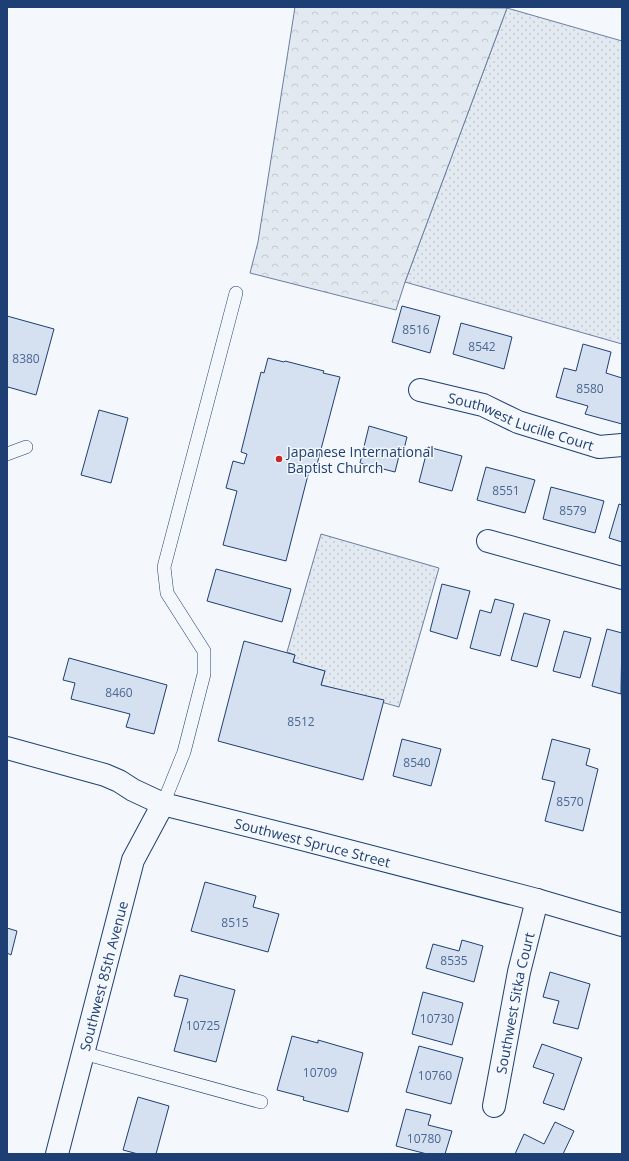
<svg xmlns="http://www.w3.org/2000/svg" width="629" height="1161" viewBox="0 0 629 1161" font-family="'Open Sans',sans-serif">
	<defs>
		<pattern id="green-dots" width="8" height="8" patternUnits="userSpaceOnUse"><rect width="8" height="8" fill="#e3e9f0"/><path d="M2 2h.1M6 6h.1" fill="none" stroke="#c2c9d1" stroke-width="1.8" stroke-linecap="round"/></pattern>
		<pattern id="forest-crowns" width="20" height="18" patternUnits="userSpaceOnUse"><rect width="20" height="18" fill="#e3e9f0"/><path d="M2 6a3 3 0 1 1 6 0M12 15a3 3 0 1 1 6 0" fill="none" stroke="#c2c9d1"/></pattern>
	</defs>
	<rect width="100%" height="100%" fill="#f4f7fb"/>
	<g fill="url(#green-dots)" stroke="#687fa3">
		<path d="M507,8l115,33v303l-217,-62z"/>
		<path d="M321,534l118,34 -40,139 -78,-22 4,-14 -32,-9 2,-7 -8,-3z"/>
	</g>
	<path fill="url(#forest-crowns)" stroke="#687fa3" d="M295,7l212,1 -102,274 -9,28 -146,-37 8,-31z"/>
	<g fill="#d5e0f0" stroke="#1d3f73">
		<path d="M402,306l38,10 -10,37 -38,-11z"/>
		<path d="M7,316l47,13 -18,66 -28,-8 -1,4z"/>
		<path d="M461,323l51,14 -8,32 -51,-15z"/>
		<path d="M583,344l28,8 -5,21 16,5v46l-37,-10 3,-8 -32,-9 8,-29 12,3z"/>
		<path d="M268,358l16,4 1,-1 39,10 -1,2 17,4 -25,95 -6,-1 -23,90 -63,-16 14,-54 -11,-3 7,-27 11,3 3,-10 -6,-2 20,-80 3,1z"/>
		<path d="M99,410l29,8 -17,65 -30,-8z"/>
		<path d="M369,426l38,11 -5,20 -3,-1 -4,16 -35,-9z"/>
		<path d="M428,447l34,9 -10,35 -33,-9z"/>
		<path d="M486,467l49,13 -10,33 -48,-13z"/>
		<path d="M551,487l53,14 -9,32 -52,-14z"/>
		<path d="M619,504l3,1v37l-13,-4z"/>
		<path d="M216,569l75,20 -9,33 -75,-21z"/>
		<path d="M442,584l28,7 -13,48 -27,-8z"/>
		<path d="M495,599l19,5 -14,52 -30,-8 10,-38 11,3z"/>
		<path d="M524,613l26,7 -13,47 -26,-7z"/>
		<path d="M607,629l15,4 -1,61 -29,-8z"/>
		<path d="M564,631l27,7 -11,40 -27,-7z"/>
		<path d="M244,641l51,14 -2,7 32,9 -4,14 63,15 -21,80 -145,-39z"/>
		<path d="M69,658l98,27 -13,49 -28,-7 4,-13 -59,-15 4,-16 -12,-3z"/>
		<path d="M402,739l39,10 -10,37 -38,-10z"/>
		<path d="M552,739l38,10 -4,16 12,4 -15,62 -38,-10 10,-39 -13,-3z"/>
		<path d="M205,882l51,14 -3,11 26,7 -11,38 -77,-21z"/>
		<path d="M7,928l10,3 -6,24 -4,-2v1z"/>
		<path d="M462,940l21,6 -9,36 -48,-14 7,-24 26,7z"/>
		<path d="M550,972l40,12 -12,45 -25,-6 6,-22 -16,-4z"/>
		<path d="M180,975l55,15 -19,72 -42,-11 14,-52 -14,-3z"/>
		<path d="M423,992l40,11 -11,42 -40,-11z"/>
		<path d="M292,1036l26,7v-3l45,13 -15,59 -45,-12 1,-3 -27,-7z"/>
		<path d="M542,1044l40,14 -18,52 -21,-7 11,-29 -21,-7z"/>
		<path d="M419,1046l44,12 -12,46 -45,-12z"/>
		<path d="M138,1097l31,9 -13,48h-18l-15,-4z"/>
		<path d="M406,1109l25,6 -3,10 24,6 -7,23h-18l-31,-8z"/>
		<path d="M555,1122l19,9 -11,23h-48l9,-20 20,10z"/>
	</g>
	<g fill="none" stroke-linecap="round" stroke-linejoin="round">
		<defs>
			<g id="lane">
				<path d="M7,454l19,-7"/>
				<path d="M163,804l21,-52 20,-78v-23l-37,-58 -3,-26 72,-274"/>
				<path d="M83,1053l178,49"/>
			</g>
			<g id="street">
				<path id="s1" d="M420,390l63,15 35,17 81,25 23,-2"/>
				<path d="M488,541l134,37"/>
				<path id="s2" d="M7,748l98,27 14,6 14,9 30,14 143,36 231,60 85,25"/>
				<path id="s3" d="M494,1106l25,-134 18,-72"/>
				<path id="s4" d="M57,1154l76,-294 30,-56"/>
			</g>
		</defs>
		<use href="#lane" stroke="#1d3f73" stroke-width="14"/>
		<use href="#street" stroke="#1d3f73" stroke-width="24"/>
		<use href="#lane" stroke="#f4f7fb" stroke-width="13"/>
		<use href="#street" stroke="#f4f7fb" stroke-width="22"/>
	</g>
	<circle fill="#c62828" stroke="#f4f7fb" stroke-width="1.5" cx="279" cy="459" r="4"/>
	<g text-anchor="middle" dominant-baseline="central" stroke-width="3" stroke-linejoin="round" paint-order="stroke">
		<g font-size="12" fill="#4b6792">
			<text x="416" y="329">8516</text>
			<text x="482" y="346">8542</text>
			<text x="26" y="358">8380</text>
			<text x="590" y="388">8580</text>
			<text x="506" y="490">8551</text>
			<text x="573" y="510">8579</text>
			<text x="119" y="692">8460</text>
			<text x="301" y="721">8512</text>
			<text x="417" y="762">8540</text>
			<text x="570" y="801">8570</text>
			<text x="235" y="922">8515</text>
			<text x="454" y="960">8535</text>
			<text x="437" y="1018">10730</text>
			<text x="203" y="1025">10725</text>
			<text x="320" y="1072">10709</text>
			<text x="435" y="1075">10760</text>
			<text x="424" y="1138">10780</text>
		</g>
		<g font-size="14" fill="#1d3f73" stroke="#f4f7fb">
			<text stroke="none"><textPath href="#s1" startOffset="106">Southwest Lucille Court</textPath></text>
			<text stroke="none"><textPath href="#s2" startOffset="321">Southwest Spruce Street</textPath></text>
			<text stroke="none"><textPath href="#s4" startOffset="184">Southwest 85th Avenue</textPath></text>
			<text stroke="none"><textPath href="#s3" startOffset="105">Southwest Sitka Court</textPath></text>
		</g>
		<g font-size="14" fill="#1d3f73" stroke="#f4f7fb" text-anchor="start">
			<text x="287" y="451">Japanese International<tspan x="287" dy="16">Baptist Church</tspan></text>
		</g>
	</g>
	<rect width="629" height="1161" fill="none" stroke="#1d3f73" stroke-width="16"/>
</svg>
